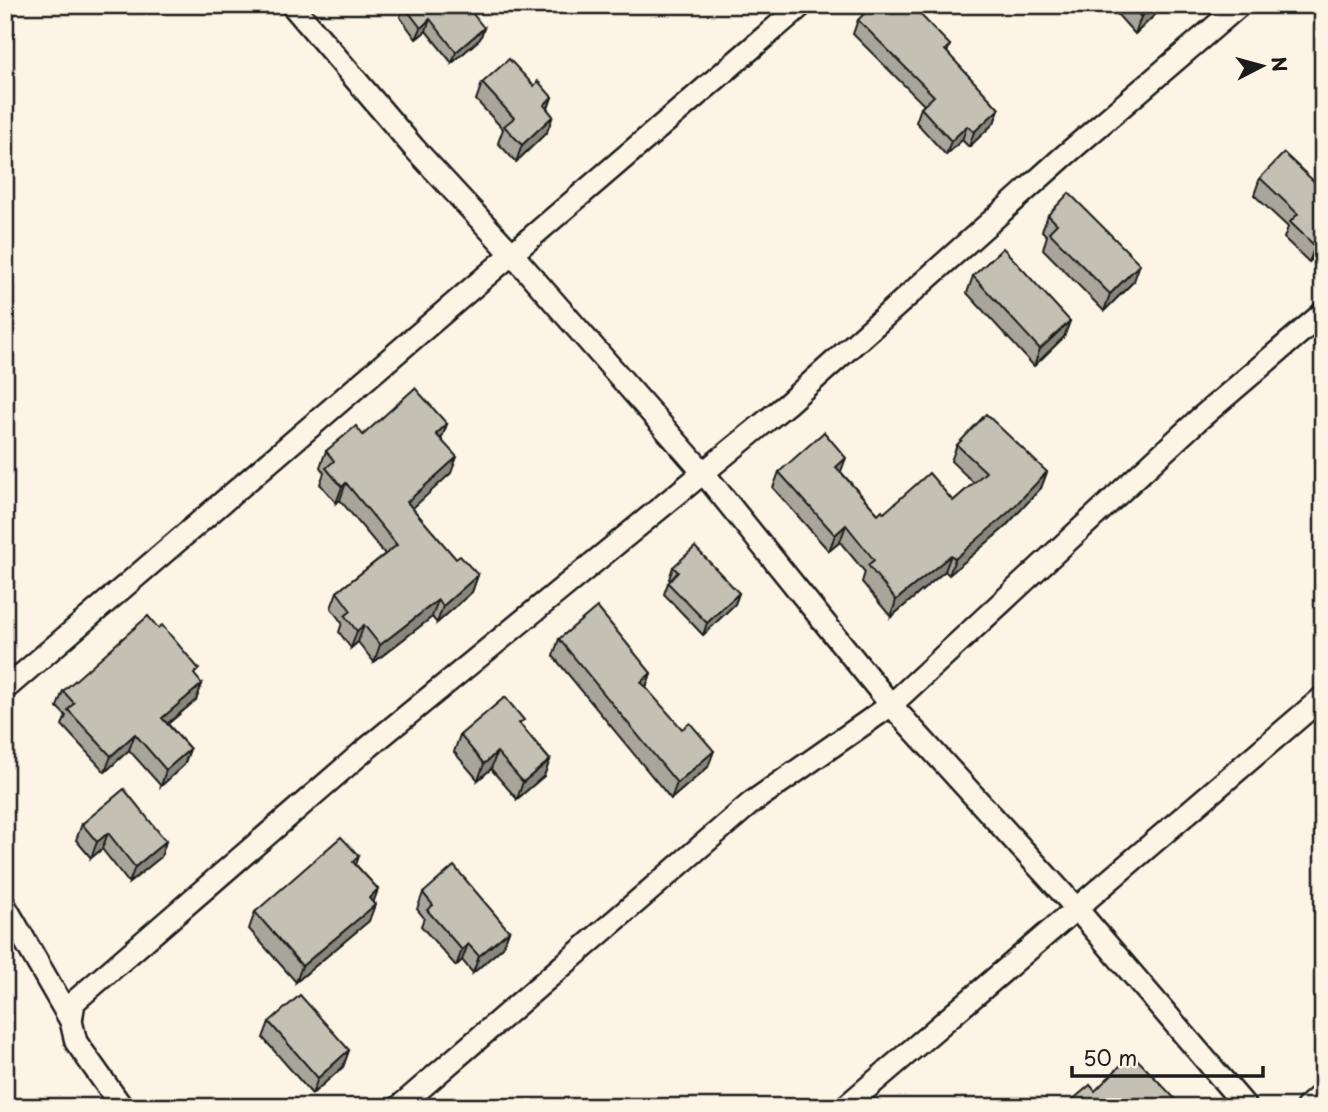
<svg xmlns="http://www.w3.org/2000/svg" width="1328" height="1112" viewBox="0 0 1328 1112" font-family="'Playpen Sans',sans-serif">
	<rect width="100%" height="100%" fill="#fcf5e5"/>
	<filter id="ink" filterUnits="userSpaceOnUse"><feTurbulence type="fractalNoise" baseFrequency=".0143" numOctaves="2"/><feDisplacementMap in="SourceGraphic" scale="14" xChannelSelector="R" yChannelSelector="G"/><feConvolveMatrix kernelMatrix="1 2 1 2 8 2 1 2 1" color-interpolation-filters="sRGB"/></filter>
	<g filter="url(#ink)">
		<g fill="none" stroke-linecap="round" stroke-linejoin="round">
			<defs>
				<g id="street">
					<path d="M292,5l122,143 99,107 189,216 189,234 185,203 170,199"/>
					<path d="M5,689l797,-684"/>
					<path d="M5,906l66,115 5,21 46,65"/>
					<path d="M71,1021l3,-19 291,-252 422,-346 276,-247 177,-152"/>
					<path d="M399,1107l352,-304 140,-98 307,-285 125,-107"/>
					<path d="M845,1107l478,-410"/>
					<path d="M1307,1107l16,-14"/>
				</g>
			</defs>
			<use href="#street" stroke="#1c1c1c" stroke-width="26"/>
			<use href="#street" stroke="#fcf5e5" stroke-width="21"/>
		</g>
		<g fill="#a9a59a" stroke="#1c1c1c" stroke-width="2">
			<path d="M1109,5h56l-30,29z"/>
			<path d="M404,6l80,22 -4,11 -28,24 -26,-32 -10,8 -16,-22z"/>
			<path d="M858,20l92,25 -3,8 52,56 -5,14 -25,24 -7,-7 -16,15 -30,-33 5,-14 3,-3 -71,-71z"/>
			<path d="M482,83l52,3 18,11 -4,12 -1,23 -31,30 -18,-19 5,-14 -27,-29z"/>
			<path d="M1260,178l63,12v58l-14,14 -25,-24 4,-11 -34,-32z"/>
			<path d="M1048,215l86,66 -30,30 -61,-62 4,-13 -5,-5z"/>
			<path d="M973,276l97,45 -6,16 -30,29 -67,-73z"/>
			<path d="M447,424l-6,16 10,33 -39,35 44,51 22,16 -6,17 -35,31 -5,-6 -58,45 -16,-20 -7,6 -12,-16 3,-9 -11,-15 6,-16 48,-38 -45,-54 -4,3 -16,-19 4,-11 -4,-6 6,-16 37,-16z"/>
			<path d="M957,445l90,27 -6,16 -37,40 -55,47 -4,-4 -54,46 -29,-35 3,-10 -25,-30 -11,9 -56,-63 6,-16h62l37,42 75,-13 21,-18 -23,-22z"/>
			<path d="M673,567l66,26 -4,11 -32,31 -39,-41 4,-11 3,-3 -2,-1z"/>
			<path d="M559,639l92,34 -5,15 62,79 -37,32 -118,-143z"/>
			<path d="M196,677l6,7 -6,16 -28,24 22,25 -6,16 -23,21 -32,-36 -24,22 -43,-47 4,-9 -9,-9 6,-16z"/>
			<path d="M522,726l28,34 -6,16 -27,23 -26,-30 -13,11 -24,-28 6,-17z"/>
			<path d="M82,824l84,17 -5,16 -32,26 -27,-34 -11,9 -15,-18z"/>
			<path d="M359,856l-3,9 22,24 -5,14 -4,18 -73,61 -47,-53 6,-17z"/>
			<path d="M423,893l86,38 -6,16 -30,26 -11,-13 -6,6 -35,-40 3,-8 -7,-9z"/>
			<path d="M269,1022l80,28 -6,17 -31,27 -49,-56z"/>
		</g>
		<g fill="#89867d" stroke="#1c1c1c" stroke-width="2">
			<path d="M1154,5h11l-30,29 6,-17z"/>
			<path d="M430,19l-4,12 -10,8 5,-11z"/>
			<path d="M484,28l-4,11 -28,24 4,-11z"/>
			<path d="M552,97l-6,16 -2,-8z"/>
			<path d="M999,109l-5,14 -25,24 5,-15z"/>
			<path d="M553,116l-6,16 -31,30 6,-17z"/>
			<path d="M967,126l-5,14 -16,15 5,-14z"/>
			<path d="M1323,238v10l-14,14 6,-16z"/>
			<path d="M1140,264l-6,17 -30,30 6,-17z"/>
			<path d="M1070,321l-6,16 -30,29 6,-17z"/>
			<path d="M447,424l-6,16 -5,-6z"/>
			<path d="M457,457l-6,16 -50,46 6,-17z"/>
			<path d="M846,458l-6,16 -4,-7z"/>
			<path d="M1047,472l-6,16 -37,40 -55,47 6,-16z"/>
			<path d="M346,483l-6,17 -4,3 6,-16z"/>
			<path d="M846,525l-6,17 -11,9 6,-16z"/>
			<path d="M951,555l-6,16 -54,46 5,-17z"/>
			<path d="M478,575l-6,17 -35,31 6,-17z"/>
			<path d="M739,593l-4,11 -32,31 4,-12z"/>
			<path d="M438,600l-6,17 -58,45 6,-17z"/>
			<path d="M364,625l-6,17 -7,6 6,-17z"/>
			<path d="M651,673l-6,16 -4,-7z"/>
			<path d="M202,684l-6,16 -40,33 6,-15z"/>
			<path d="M135,734l-6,16 -24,22 6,-16z"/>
			<path d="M190,749l-6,16 -23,21 5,-16z"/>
			<path d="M714,751l-6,16 -37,32 6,-16z"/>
			<path d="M497,752l-6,17 -13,11 6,-16z"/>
			<path d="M550,760l-6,16 -27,23 6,-17z"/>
			<path d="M108,833l-6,16 -11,9 6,-16z"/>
			<path d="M166,841l-5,16 -32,26 6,-16z"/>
			<path d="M378,889l-6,17 -3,-8z"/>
			<path d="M375,905l-6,16 -73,61 6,-16z"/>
			<path d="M509,931l-6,16 -30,26 6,-17z"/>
			<path d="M468,944l-6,16 -6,6 6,-16z"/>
			<path d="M349,1050l-6,17 -31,27 6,-16z"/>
		</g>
		<g fill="#c4c0b3" stroke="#1c1c1c" stroke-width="2">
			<path d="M405,5h61l18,23 -28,24 -26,-33 -9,9 -17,-22z"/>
			<path d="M872,5h39l39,40 -5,5 54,59 -25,23 -7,-6 -16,15 -30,-33 13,-12 -76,-76z"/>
			<path d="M1130,5h24l-13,12z"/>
			<path d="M509,59l25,27 4,-5 14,16 -8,8 9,11 -31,29 -18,-19 10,-8 -32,-35z"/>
			<path d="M1284,153l39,37v48l-8,8 -25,-24 8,-8 -38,-36z"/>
			<path d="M1069,193l71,71 -30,30 -61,-62 8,-8 -9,-9z"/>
			<path d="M1003,248l67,73 -30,28 -67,-73z"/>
			<path d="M415,388l32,36 -11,10 21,23 -50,45 49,57 4,-3 18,19 -35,31 -5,-6 -58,45 -16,-20 -7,6 -12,-15 6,-5 -14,-19 60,-47 -51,-62 -4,4 -16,-19 8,-7 -8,-10 30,-25 7,9z"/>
			<path d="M986,414l61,58 -37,39 -55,48 -4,-4 -55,45 -28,-35 6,-5 -28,-35 -11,10 -56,-63 45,-40 22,26 -10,9 42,47 4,-4 2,3 45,-40 24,28 33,-29 -29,-27z"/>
			<path d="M695,547l44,46 -32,30 -39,-40 10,-11 -5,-5z"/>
			<path d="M597,607l54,66 -10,9 41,47 8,-6 24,28 -37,32 -118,-144z"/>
			<path d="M148,616l10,12 4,-3 37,44 -5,5 8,10 -40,34 28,31 -24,21 -31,-36 -24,22 -43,-46 6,-7 -11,-12z"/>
			<path d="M505,697l19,23 -5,3 31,37 -27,22 -26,-30 -13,12 -24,-29z"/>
			<path d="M124,789l42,52 -31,26 -27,-34 -11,9 -15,-18z"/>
			<path d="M341,837l18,19 -6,6 25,27 -9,9 6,7 -73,61 -47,-54z"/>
			<path d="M454,866l55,65 -30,25 -11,-12 -6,6 -35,-40 6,-5 -10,-12z"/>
			<path d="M300,995l49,55 -31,28 -49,-56z"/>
			<path d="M1132,1054l51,53h-119l26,-22 5,6z"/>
		</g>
	</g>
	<rect width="1328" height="1112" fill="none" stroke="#fcf5e5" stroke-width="28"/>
	<rect x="14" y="14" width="1300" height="1084" fill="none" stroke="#1c1c1c" stroke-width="2.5" filter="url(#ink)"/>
	<g transform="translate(1262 66) rotate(84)" stroke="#fcf5e5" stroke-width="5" paint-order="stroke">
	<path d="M0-5L12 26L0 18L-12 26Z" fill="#1c1c1c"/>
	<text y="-10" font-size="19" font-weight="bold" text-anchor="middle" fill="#1c1c1c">N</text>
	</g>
	<path d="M1072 1066v10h191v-10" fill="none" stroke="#1c1c1c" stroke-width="3.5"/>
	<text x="1083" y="1066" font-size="21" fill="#1c1c1c" stroke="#fcf5e5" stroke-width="5" paint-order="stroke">50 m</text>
</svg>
